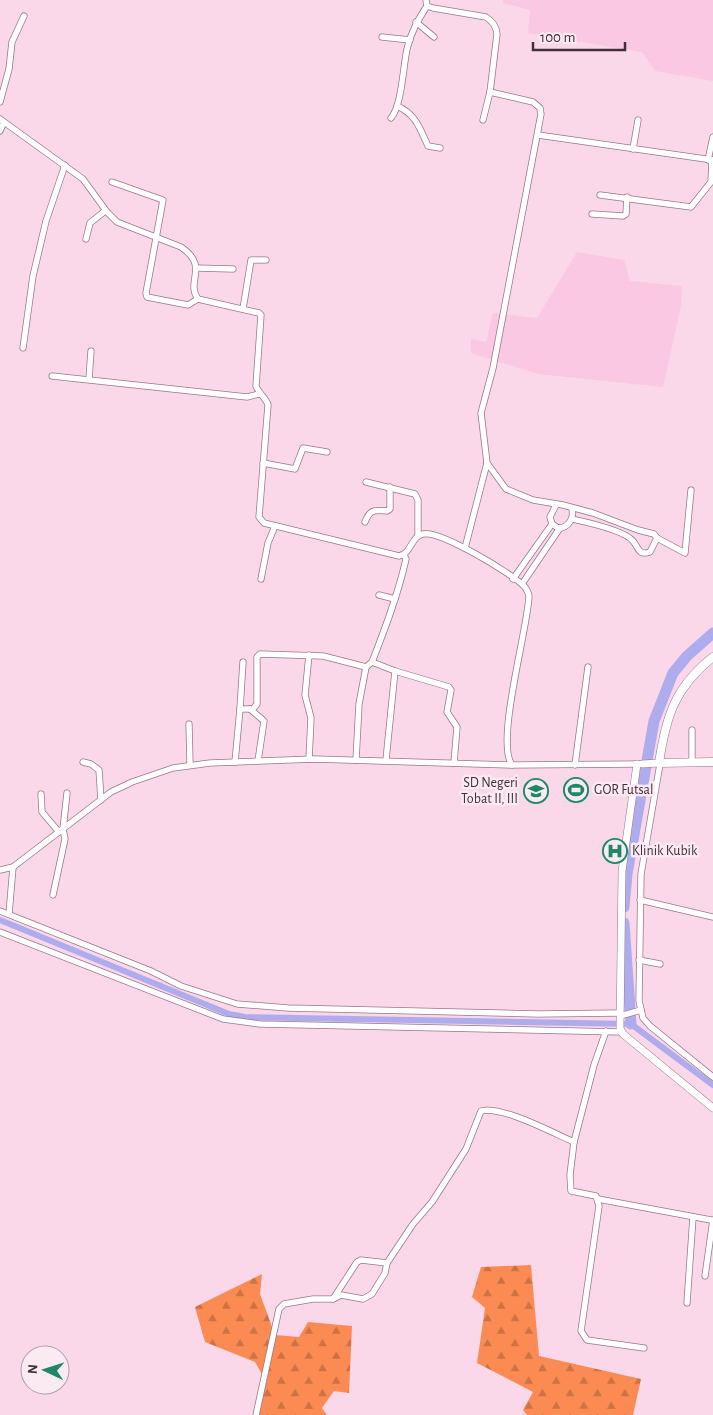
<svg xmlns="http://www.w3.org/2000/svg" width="713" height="1415" viewBox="0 0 713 1415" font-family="'Alegreya Sans',sans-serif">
	<defs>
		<pattern id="forest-firs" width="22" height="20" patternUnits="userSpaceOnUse" patternTransform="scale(1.25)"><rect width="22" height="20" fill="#fb8b52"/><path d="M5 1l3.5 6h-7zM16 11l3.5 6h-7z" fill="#cd7245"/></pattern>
	</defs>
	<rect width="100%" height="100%" fill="#fad7e9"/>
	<g fill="#fac8e2">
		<path d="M503,0h210v81l-58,-10 -13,-19 -114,-19 2,-23 -27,-7z"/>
		<path d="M577,252l47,8 6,21 52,5 -1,20 -18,81 -125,-13 -67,-21v-14l15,3 7,-29 44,5z"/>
	</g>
	<g fill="url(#forest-firs)">
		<path d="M531,1265l8,91 102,23 -8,36h-106l-4,-5 10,-18 -56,-29 8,-55 -13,-11 9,-30z"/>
		<path d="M262,1274l-2,20 15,41 24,2 9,-15 44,4 -3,67 -15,-2 -12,17 5,7h-73l9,-39 -8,-14 -50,-20 -10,-35z"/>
	</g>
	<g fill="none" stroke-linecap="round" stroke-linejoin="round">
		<path stroke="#afaced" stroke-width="6" d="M0,920l229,94 16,3 386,7 82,61"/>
		<g stroke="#afaced" stroke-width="11">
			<path d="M624,907l3,-33 27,-153 19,-48 14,-17 26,-23"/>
			<path d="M624,923l7,101"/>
		</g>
		<defs>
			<g id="minor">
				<path d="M426,0l1,6 6,2 53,9c7,5 10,9 11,17l-7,58 43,10 7,6 1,6 -48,254 -12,45 6,50 -22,85"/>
				<path d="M416,22l18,15"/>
				<path d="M382,37l28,3"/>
				<path d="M0,102l9,-33 3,-27 12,-26"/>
				<path d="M397,106c19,8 23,23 31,40l12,2"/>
				<path d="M391,118c11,-13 12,-51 16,-69 4,-17 11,-29 20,-43"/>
				<path d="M0,119l83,60 24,33 10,10 64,25c29,20 4,34 17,52l61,14 2,2 -5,71c3,8 10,12 12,19l-9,112 5,6 135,33c13,-3 12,-20 24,-22 17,-4 88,39 101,52 3,3 4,6 5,10 -1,32 -34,146 -17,169l128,-1"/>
				<path d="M483,120l7,-28"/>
				<path d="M0,131l4,-9"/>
				<path d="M538,135l175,25"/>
				<path d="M633,149l5,-29"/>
				<path d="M708,160l5,-23"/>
				<path d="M112,182l51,18 -17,93 1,4 41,8 10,-6"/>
				<path d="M600,195l91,12 20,-25 1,-22"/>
				<path d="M592,214l31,2 3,-2 1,-17"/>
				<path d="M86,239l4,-16 15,-12"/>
				<path d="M196,268l37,1"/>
				<path d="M243,309l8,-49h15"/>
				<path d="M23,348l10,-72 13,-55 19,-56"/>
				<path d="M52,376l195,21 12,-3"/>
				<path d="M89,379l2,-28"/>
				<path d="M263,463l32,6 8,-21 24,4"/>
				<path d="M487,463l19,26 27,11 30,5 30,8 45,17 16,4 3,4 28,15 6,-63"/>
				<path d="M366,482l49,12 3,6v35"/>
				<path d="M556,505l-6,12 2,7 6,4c11,0 16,-10 14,-19"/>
				<path d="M572,519c14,3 52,11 61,22 6,7 5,15 17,11l7,-14"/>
				<path d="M365,522c5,-13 9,-12 22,-11l3,-2v-22"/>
				<path d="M261,579l7,-36 7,-17"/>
				<path d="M513,579l39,-55"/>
				<path d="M522,584l38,-56"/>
				<path d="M379,595l16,4"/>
				<path d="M372,662l23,9 -9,89"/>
				<path d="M395,671l54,16 2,3 -4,22 10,15 -3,36"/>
				<path d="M240,709l3,-47"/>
				<path d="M250,709l14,12 -6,40"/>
				<path d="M189,724l1,41"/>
				<path d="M309,759l2,-41 -6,-23 4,-40"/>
				<path d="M356,760l3,-56 7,-37 6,-5c13,-33 26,-67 34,-103l-2,-4"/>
				<path d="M83,762l8,2 8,6 2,30"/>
				<path d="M235,762l5,-53h13l4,-5v-47l3,-3 63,2 43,11"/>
				<path d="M692,762v-32"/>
				<path d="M660,764l-19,110 -2,127 4,17 7,8 63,51"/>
				<path d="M575,765l13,-98"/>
				<path d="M41,794l1,18 17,20"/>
				<path d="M0,870l13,-3 98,-75 21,-10 41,-14 37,-5 104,-4 198,6"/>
				<path d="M53,895l12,-56 -2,-10 4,-36"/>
				<path d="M640,900l73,17"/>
				<path d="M0,911l151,60 30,15 56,18 51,4 250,6 82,-1"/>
				<path d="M9,914l4,-47"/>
				<path d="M0,932l223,87 37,5 361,8"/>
				<path d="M639,960l21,4"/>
				<path d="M620,1016l21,-6"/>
				<path d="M606,1031l-12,34 -20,77 -4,33 1,16 25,5 3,10 -18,125 6,9 57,8"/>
				<path d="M598,1199l113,21"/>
				<path d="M705,1276l8,-56"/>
				<path d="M333,1299l8,-4 22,4 9,-5 13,-21 2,-10 26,-39 19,-22 34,-53 15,-38c20,-6 72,22 93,31"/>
				<path d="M687,1303l6,-86"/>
				<path d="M256,1415l23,-106 5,-5 29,-5h20l24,-37 4,-2 26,3"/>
			</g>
			<g id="tertiary">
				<path d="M637,764l-15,107 -2,157 3,6 90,74"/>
				<path d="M642,764l17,-1"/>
			</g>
			<path id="secondary" d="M713,657c-38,30 -47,59 -54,106l54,-1"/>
		</defs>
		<use href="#minor" stroke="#9c7589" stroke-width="7"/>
		<use href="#tertiary" stroke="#9c7589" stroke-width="8"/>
		<use href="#secondary" stroke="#9c7589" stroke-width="9"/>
		<use href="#minor" stroke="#fff" stroke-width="5.5"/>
		<use href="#tertiary" stroke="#fff" stroke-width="7"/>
		<use href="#secondary" stroke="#fff" stroke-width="8"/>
	</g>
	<defs>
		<symbol id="stadium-ring" viewBox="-11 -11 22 22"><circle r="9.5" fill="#fceaf3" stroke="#1b8866" stroke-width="1.5"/><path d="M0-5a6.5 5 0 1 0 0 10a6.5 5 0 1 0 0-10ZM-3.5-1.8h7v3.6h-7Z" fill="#1b8866"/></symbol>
		<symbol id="school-ring" viewBox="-11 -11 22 22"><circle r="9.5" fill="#fceaf3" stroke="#1b8866" stroke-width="1.5"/><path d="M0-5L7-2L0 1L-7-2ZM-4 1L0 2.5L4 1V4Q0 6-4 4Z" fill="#1b8866"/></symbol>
		<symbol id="hospital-ring" viewBox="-11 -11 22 22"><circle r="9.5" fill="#fceaf3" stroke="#1b8866" stroke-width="1.5"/><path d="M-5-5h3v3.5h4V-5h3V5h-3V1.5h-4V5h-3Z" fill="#1b8866"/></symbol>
	</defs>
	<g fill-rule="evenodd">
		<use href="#stadium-ring" x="562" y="776" width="28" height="28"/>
		<use href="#school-ring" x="522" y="777" width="28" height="28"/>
		<use href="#hospital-ring" x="601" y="837" width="28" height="28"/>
	</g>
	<g text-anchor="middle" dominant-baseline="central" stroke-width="5" stroke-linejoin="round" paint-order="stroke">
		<g font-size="14" fill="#413039" stroke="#fceaf3" text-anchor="start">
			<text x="518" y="783" text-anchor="end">SD Negeri<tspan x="518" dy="16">Tobat II, III</tspan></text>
			<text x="594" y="790">GOR Futsal</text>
			<text x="632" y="851">Klinik Kubik</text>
		</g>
	</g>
	<g transform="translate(45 1370) rotate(274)"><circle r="24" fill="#fceaf3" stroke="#b1a0a9"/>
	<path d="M0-4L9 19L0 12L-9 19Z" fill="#1b8866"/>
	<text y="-8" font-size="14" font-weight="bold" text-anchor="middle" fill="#413039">N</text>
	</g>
	<path d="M533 42v8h92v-8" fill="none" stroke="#413039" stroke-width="2.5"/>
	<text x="540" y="42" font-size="15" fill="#413039" stroke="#fceaf3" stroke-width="4" paint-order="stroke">100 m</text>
</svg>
